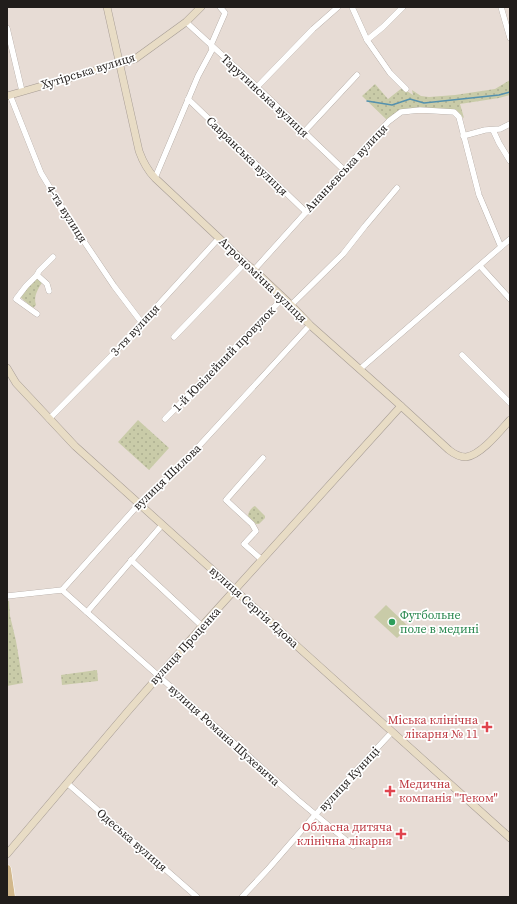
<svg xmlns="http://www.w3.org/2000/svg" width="517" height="904" viewBox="0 0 517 904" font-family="'Source Serif 4',serif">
	<defs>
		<pattern id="grass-dots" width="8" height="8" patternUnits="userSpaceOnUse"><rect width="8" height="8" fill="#c9cba8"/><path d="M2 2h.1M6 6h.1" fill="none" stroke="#acae90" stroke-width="1.8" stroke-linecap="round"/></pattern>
	</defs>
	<rect width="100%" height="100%" fill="#e7dcd5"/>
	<g fill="url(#grass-dots)">
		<path d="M510,80v15l-11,3 -39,6 4,14 -11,-8 -32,-1h-21l-13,11 -25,-24 13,-12 13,15 14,-11 11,7 -1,-5 9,6 8,1 26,-2 40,-6z"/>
		<path d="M34,277l9,4c-5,8 -10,15 -7,24l-3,3 -14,-12z"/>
		<path d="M138,420l31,28 -20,22 -31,-28z"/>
		<path d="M255,506l10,10v2l-6,6h-3l-8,-8c0,-4 4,-9 7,-10z"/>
		<path d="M7,601h2l1,15 6,25 7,42 -16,3z"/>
		<path d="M97,670l1,11 -36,4 -1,-10z"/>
	</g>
	<path fill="#c9cba8" d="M386,605l23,22 -12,11 -23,-21z"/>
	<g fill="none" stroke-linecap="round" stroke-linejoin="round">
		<path stroke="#5491ae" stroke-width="1.5" d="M367,101l25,4 18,-6 14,4 75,-8 11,-3"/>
		<defs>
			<g id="street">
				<path d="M352,7l15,33 23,33 16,16"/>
				<path d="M501,7l9,31"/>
				<path d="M186,22l71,65 87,83"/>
				<path d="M7,28l15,63"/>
				<path d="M367,40l16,-13 20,-20"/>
				<path d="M257,87l56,-58 25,-22"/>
				<path d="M10,95l31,78 30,49 43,64 28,37"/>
				<path d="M188,99l118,113"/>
				<path d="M493,130l6,13 11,18"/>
				<path d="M304,132l53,-57"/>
				<path d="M463,136l22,-6 15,-1 10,-5"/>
				<path d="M155,178l43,-102 14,-26 -1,-5 14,-32 -5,-6"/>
				<path d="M480,266l30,33"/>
				<path d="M254,270l90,-100 45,-49 12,-9 19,-2 34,2 5,5 20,78 22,52"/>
				<path d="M49,291l-2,-7 -10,-9 2,-4 14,-14"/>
				<path d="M291,305l52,-51 22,-28 32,-38"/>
				<path d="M37,314l-21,-15 10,-13 11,-11"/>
				<path d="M174,337l71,-74"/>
				<path d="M462,355l48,48"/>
				<path d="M360,369l150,-130"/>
				<path d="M49,419l70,-71 100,-110"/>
				<path d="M165,419l118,-121"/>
				<path d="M131,560l71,66"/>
				<path d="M262,560l-18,-16 12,-13 -4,-7 -26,-24 37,-42"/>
				<path d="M62,590l236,210 55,46"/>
				<path d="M7,596l55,-6 77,-86 37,-33 134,-146"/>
				<path d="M87,612l75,-87"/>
				<path d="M67,783l130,114"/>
				<path d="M242,897l27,-29 46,-53 77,-83"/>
			</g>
			<g id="secondary">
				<path d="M107,7l32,144c4,11 8,19 16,27l64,60 26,25 9,7 37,35 19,20 91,81 48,44c5,4 11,7 17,7 15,-2 34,-26 44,-37"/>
				<path d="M7,96l128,-37 51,-37 15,-15"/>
				<path d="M7,368l9,15 59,63 435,392"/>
				<path d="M7,854l122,-144 64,-73 9,-11 199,-220"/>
			</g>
			<path id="primary" d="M7,869l4,28"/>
		</defs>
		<use href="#street" stroke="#a69c95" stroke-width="6"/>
		<use href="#secondary" stroke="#a69c95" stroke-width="8"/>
		<use href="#primary" stroke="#fff" stroke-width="9"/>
		<use href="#street" stroke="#fff" stroke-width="5.5"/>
		<use href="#secondary" stroke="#e8dcc5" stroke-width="7"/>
		<use href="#primary" stroke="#d2b88c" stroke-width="8"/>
	</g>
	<circle fill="#2e9e5b" stroke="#fff" stroke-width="1.5" cx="392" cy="622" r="4"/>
	<g fill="#e0444e" stroke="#fff" stroke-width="1.5">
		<path d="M485 721h4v4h4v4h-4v4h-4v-4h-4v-4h4z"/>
		<path d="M388 785h4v4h4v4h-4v4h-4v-4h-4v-4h4z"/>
		<path d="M399 828h4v4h4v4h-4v4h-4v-4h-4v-4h4z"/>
	</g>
	<g text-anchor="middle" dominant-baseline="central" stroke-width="3.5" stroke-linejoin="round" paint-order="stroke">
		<g font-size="12" fill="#211d1b" stroke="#fff">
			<text transform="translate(88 71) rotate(-17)">Хутірська вулиця</text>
			<text transform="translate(265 96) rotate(43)">Тарутинська вулиця</text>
			<text transform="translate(247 156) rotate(44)">Савранська вулиця</text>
			<text transform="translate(346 168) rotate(-47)">Ананьєвська вулиця</text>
			<text transform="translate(67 214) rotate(58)">4-та вулиця</text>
			<text transform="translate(263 280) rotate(44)">Агрономічна вулиця</text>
			<text transform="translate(135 330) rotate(-47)">3-тя вулиця</text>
			<text transform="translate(224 359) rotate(-46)">1-й Ювілейний провулок</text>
			<text transform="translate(167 477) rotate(-44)">вулиця Шилова</text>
			<text transform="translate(254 607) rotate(42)">вулиця Сергія Ядова</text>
			<text transform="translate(185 646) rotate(-48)">вулиця Проценка</text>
			<text transform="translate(224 735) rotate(42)">вулиця Романа Шухевича</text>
			<text transform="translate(349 779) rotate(-47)">вулиця Куниці</text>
			<text transform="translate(132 840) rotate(41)">Одеська вулиця</text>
		</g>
		<g font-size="12" fill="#27864d" stroke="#fff" text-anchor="start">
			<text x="400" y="615">Футбольне<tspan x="400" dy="14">поле в медині</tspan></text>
		</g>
		<g font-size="12" fill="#be3a42" stroke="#fff" text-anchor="end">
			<text x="478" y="720">Міська клінічна<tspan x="478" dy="14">лікарня № 11</tspan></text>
			<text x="399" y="784" text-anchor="start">Медична<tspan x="399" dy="14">компанія "Теком"</tspan></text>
			<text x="392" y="827">Обласна дитяча<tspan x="392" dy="14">клінічна лікарня</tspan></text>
		</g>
	</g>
	<rect width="517" height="904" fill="none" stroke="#211d1b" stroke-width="16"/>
</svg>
